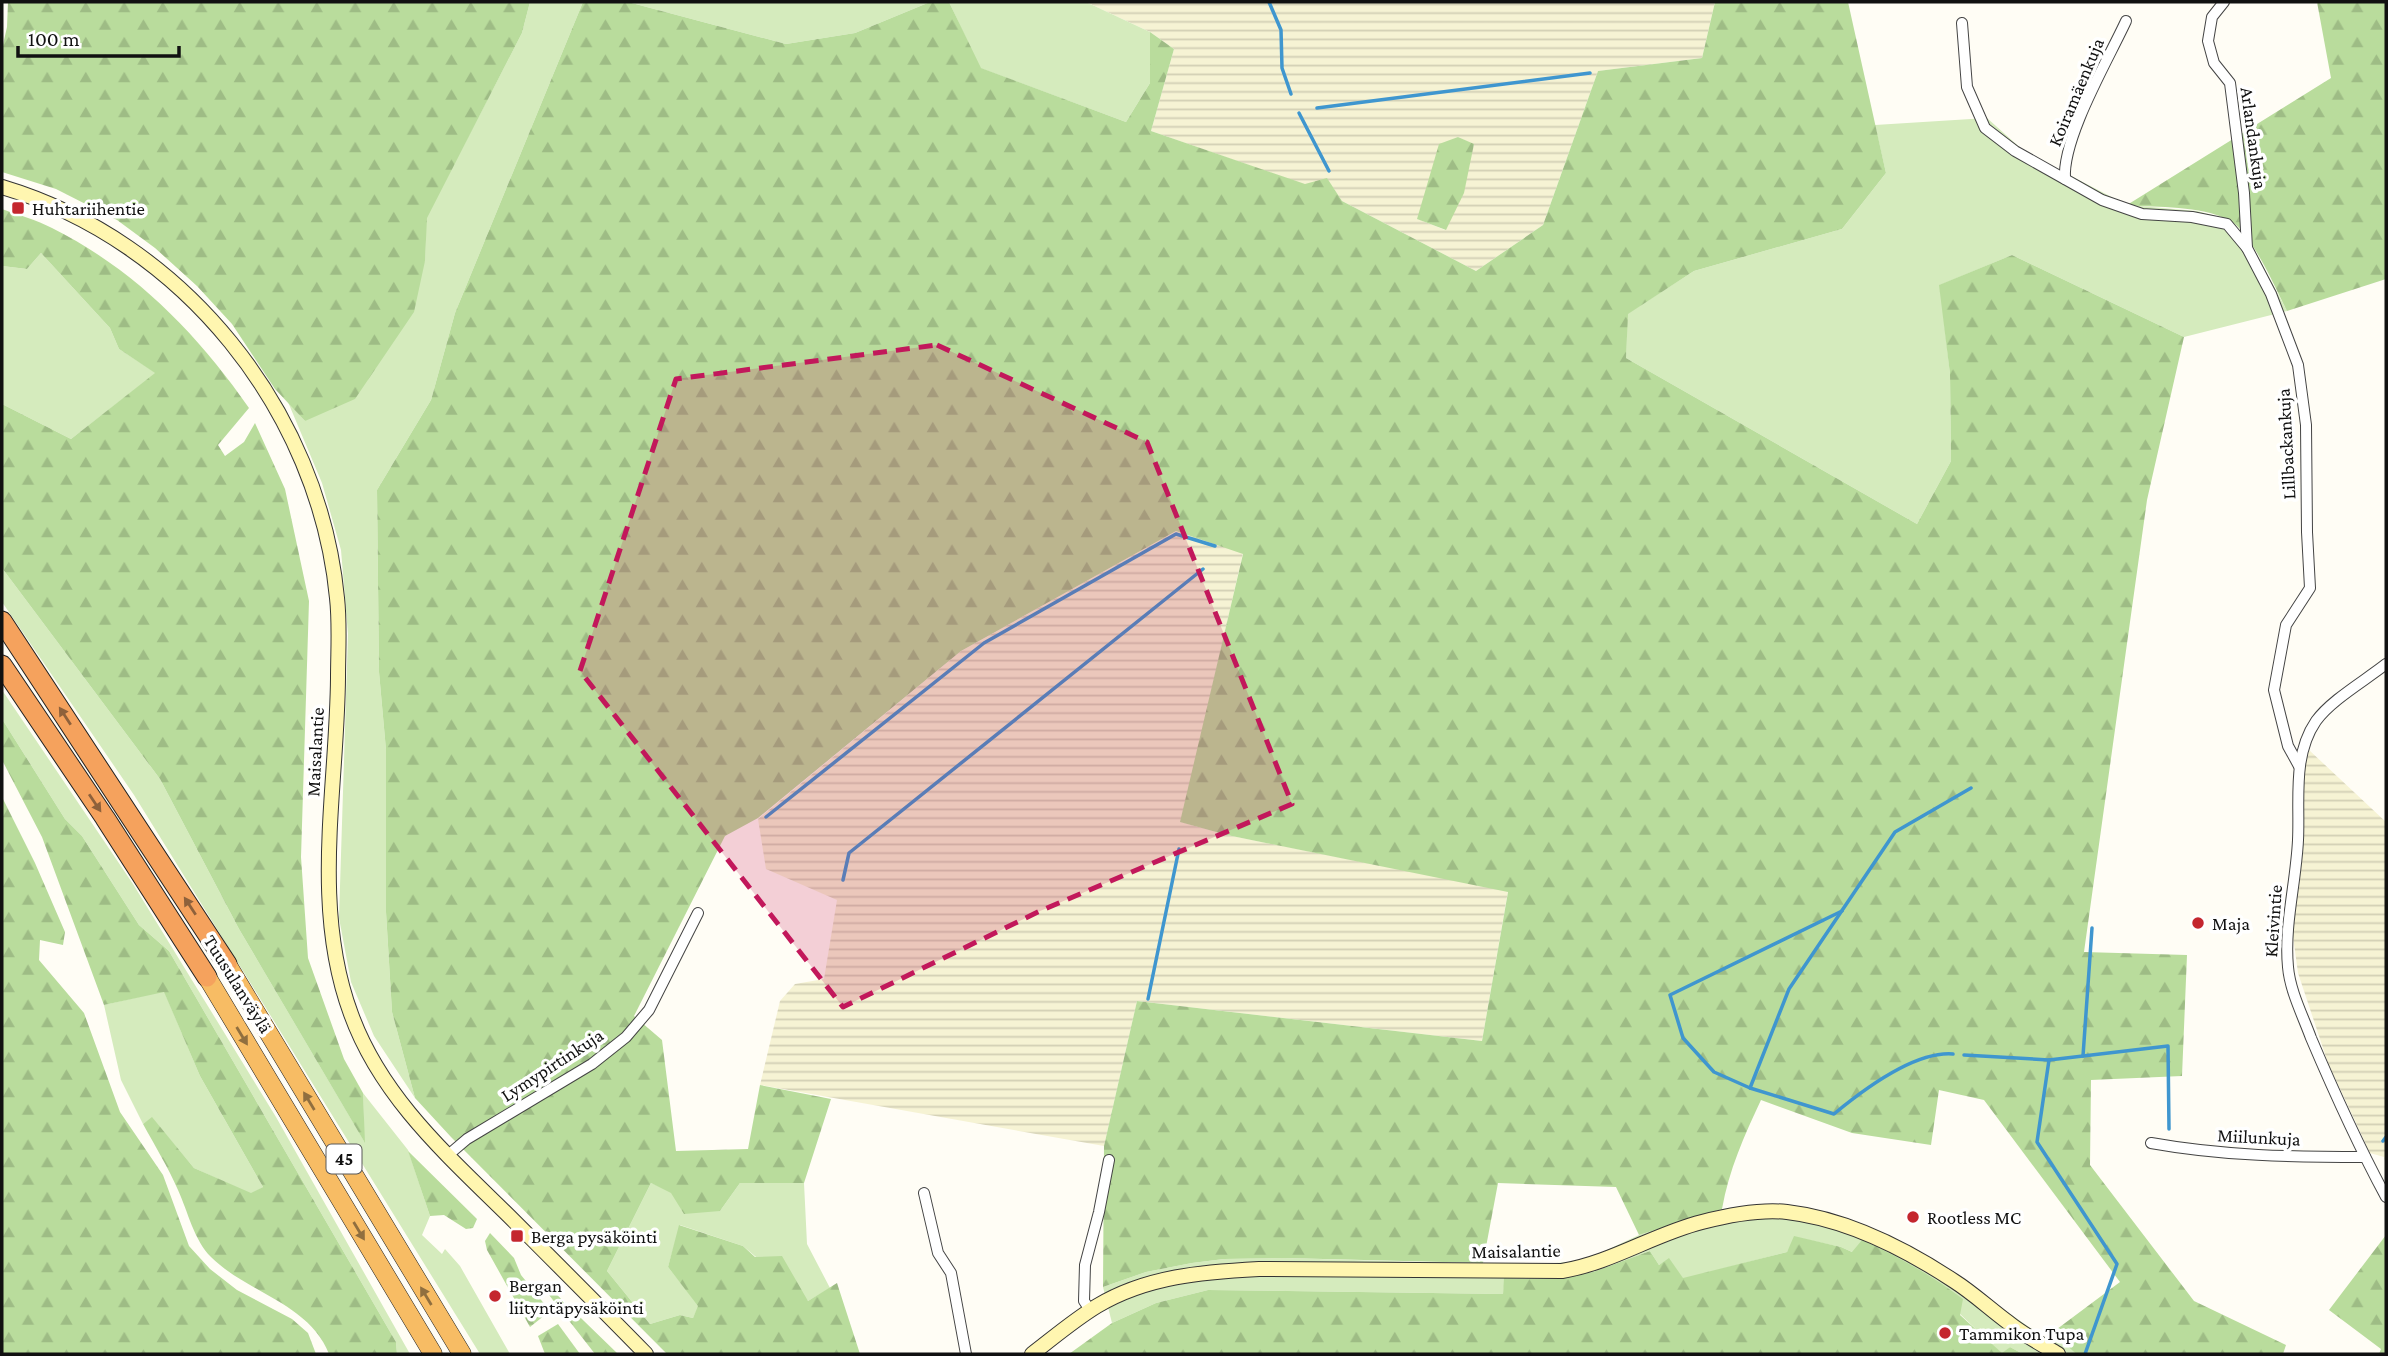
<svg xmlns="http://www.w3.org/2000/svg" width="2388" height="1356" viewBox="0 0 2388 1356" font-family="'Crimson Pro',serif">
	<defs>
		<pattern id="farmland-rules" width="6" height="5" patternUnits="userSpaceOnUse" patternTransform="scale(1.75)"><rect width="6" height="5" fill="#f6f3d4"/><path d="M0 2.5h6" fill="none" stroke="#d2cfb5"/></pattern>
		<pattern id="forest-firs" width="22" height="20" patternUnits="userSpaceOnUse" patternTransform="scale(1.75)"><rect width="22" height="20" fill="#b9dc9c"/><path d="M5 1l3.5 6h-7zM16 11l3.5 6h-7z" fill="#9ebc85"/></pattern>
	</defs>
	<rect width="100%" height="100%" fill="#fffdf5"/>
	<g fill="url(#farmland-rules)" fill-rule="evenodd">
		<path d="M1086,2h629l-13,56 -104,13 -55,154 -67,46 -134,-70 -15,-22 -21,6 -155,-54 23,-82 -24,-17zM1458,137l16,8 -29,85 -27,-11z"/>
		<path d="M1176,531l67,22 -62,269 46,13 281,56 -26,150 -345,-40 -33,145 -344,-61 20,-84 15,-17 29,-5 13,-79 -71,-31 -8,-50 203,-168z"/>
		<path d="M2309,750l77,72v342l-2,-7 -14,-4 -42,-90 -30,-90 -6,-44 12,-95v-65z"/>
	</g>
	<g fill="#d5ebbd">
		<path d="M530,2h53l-128,311 -24,87 -54,90 2,182 7,78v162l6,100 23,86 -41,-62 -23,-54 -12,-64 9,-284 -7,-84 -19,-67 -34,-81 17,19 120,-160 1,-43 96,-185z"/>
		<path d="M628,2h302l-75,31 -69,11z"/>
		<path d="M949,2h137l64,30v51l-24,39 -146,-54z"/>
		<path d="M1987,118l38,34 102,53 70,6 34,9 21,25 35,66 -103,26 -172,-82 -72,30 10,89 1,87 -34,63 -291,-166 1,-44 67,-43 148,-42 44,-56 -11,-48z"/>
		<path d="M41,253l69,75 9,21 37,24 -85,66 -69,-35v-138l25,3z"/>
		<path d="M2,568l158,211 79,150 125,212 -1,-48 45,57 22,66 -8,19 20,19 3,-5 15,17 50,88h-30l-346,-559 -132,-193z"/>
		<path d="M2,690l131,194 143,233 134,237h-13l-1,-12 -227,-391 -30,-26 -57,-89 -17,-17 -63,-100z"/>
		<path d="M164,991l36,85 63,111 -12,7 -57,-26 -42,-50 -9,6 -22,-44 -17,-75z"/>
		<path d="M651,1183l69,28 20,-28h64l3,61 23,44 -22,13 -65,-55 -63,-21 -12,42 31,39 -6,12 -13,-3 -30,9 -43,-53z"/>
		<path d="M1779,1206l175,69 91,63 18,4 13,12h-53l-13,-7 -8,7 -42,-40 -108,-62 -11,-5 -46,-10 -8,15 -104,27 -14,-20 -10,6 -9,-14 -57,21 -38,7 -50,-1 -2,16 -295,-4 -52,13 -44,20 -9,-36 43,-15 46,-9 32,-4 60,-1 245,7 39,-3 24,-5 47,-22 83,-26z"/>
	</g>
	<g fill="url(#forest-firs)">
		<path d="M8,2h522l-8,31 -95,185 -2,43 -11,51 -59,87 -50,22 -30,-32 -43,-65 -35,-38 -42,-38 -38,-28 -61,-31 -54,-17v-123l5,-22z"/>
		<path d="M583,2h45l158,42 69,-11 75,-31h19l32,66 145,54 24,-39v-51l24,17 -23,82 154,53 22,-6 15,23 134,70 67,-46 55,-154 104,-13 13,-56h133l38,171 -44,56 -148,42 -66,43 -2,44 291,166 34,-63 -1,-87 -11,-89 73,-30 172,82 -37,163 -63,452 103,3 -5,121 -91,4 -1,85 104,136 92,44 -3,9h-207l-13,-12 -18,-4 75,-56 -136,-182 -45,-10 -8,55 -79,-12 -91,-33c-17,36 -32,70 -39,109l-83,26 -23,-48 -118,-4 -15,80 -199,-5 -60,1 -32,4 -46,9 -43,15 1,-141 33,-145 345,40 26,-149 -281,-57 -47,-13 63,-268 -67,-23 -215,120 -203,167 -33,18 -91,180 28,24 14,111 72,-2 12,-64 71,14 -27,84h-64l-20,28 -36,3 -13,-21 -20,-10 -44,88 43,53 30,-9 13,3 5,-12 -30,-39 11,-42 64,21 12,11 27,-1 26,45 29,-18 23,71h-193l-216,-217 -36,-39 -23,-86 -6,-100v-162l-7,-78 -2,-182 54,-90 24,-87z"/>
		<path d="M2317,2h69v277l-99,32c-11,-22 -37,-81 -58,-91 -30,-15 -70,-12 -102,-15l204,-127z"/>
		<path d="M1458,137l16,7 -10,49 -18,37 -29,-11 22,-75z"/>
		<path d="M2,209c16,6 35,11 50,19 82,41 145,105 197,180l-31,37 7,11 19,-14 11,-19 30,66 24,112 -8,256 7,101 36,101 19,34 2,50 -126,-214 -79,-150 -158,-211v-164l69,35 84,-66 -36,-24 -9,-21 -69,-75 -14,16 -25,-3z"/>
		<path d="M2,719l63,100 17,17 57,89 30,26 227,391 1,12h-68c-20,-51 -82,-61 -118,-97 -17,-17 -23,-45 -33,-67 -10,-23 -23,-44 -35,-66l9,-7 42,51 57,25 12,-6 -63,-111 -36,-84 -60,13 -62,-168 -40,-77z"/>
		<path d="M2,797l33,66 30,69 -2,13 -23,-5 -1,20 45,53 36,99 43,63 26,71 21,23 27,21 55,29 16,14 8,21h-314z"/>
		<path d="M408,1151l69,68 -4,9 -7,1 -22,-14 -14,1z"/>
		<path d="M490,1233l24,25 7,17 29,36 -20,16 -43,-77 -2,-9z"/>
		<path d="M2386,1235v119h-7l2,-5 -52,-39z"/>
		<path d="M1794,1236l47,11 11,5 10,-12c37,17 69,35 101,59l-3,16 42,38 8,-6 13,7h-954l43,-31 44,-20 52,-13 295,4 1,-16 51,1 38,-7 57,-21 9,14 10,-7 14,20 104,-26z"/>
		<path d="M545,1283l5,5 68,66h-23l-53,-68z"/>
		<path d="M558,1324l22,30h-35l-7,-18z"/>
	</g>
	<g fill="none" stroke-linecap="round" stroke-linejoin="round">
		<g stroke="#3f96cf" stroke-width="3.5">
			<path d="M1269,2l12,28 1,38 9,26"/>
			<path d="M1317,108l273,-35"/>
			<path d="M1299,113l30,58"/>
			<path d="M766,817l218,-174 192,-109 39,12"/>
			<path d="M843,880l6,-27 354,-284"/>
			<path d="M1842,911l-172,84 13,43 31,34 36,16 84,26c29,-24 80,-63 119,-60"/>
			<path d="M1148,999l31,-150"/>
			<path d="M1964,1055l85,5 119,-14 1,83"/>
			<path d="M2083,1056l9,-128"/>
			<path d="M2049,1060l-12,82 80,122 -32,90"/>
			<path d="M1750,1088l39,-99 106,-157 76,-44"/>
			<path d="M2383,1141l3,-4"/>
		</g>
		<defs>
			<g id="minor">
				<path d="M2224,2l-12,15 -4,24 6,22 16,20 14,110 3,55"/>
				<path d="M1962,23l5,64 18,41 30,23 87,49 40,14 50,3 35,7 20,24 24,46 27,71 8,60 1,107 3,56 -24,37 -12,65 14,56 11,20"/>
				<path d="M2065,179c-3,-41 43,-119 61,-158"/>
				<path d="M2386,664c-20,16 -55,36 -70,57 -24,35 -16,80 -18,119 -2,43 -14,85 -10,127 2,24 15,49 23,71 23,54 47,107 75,159"/>
				<path d="M2151,1143c72,13 142,14 214,14"/>
				<path d="M447,1156l20,-17 125,-75 34,-27 23,-27 49,-97"/>
				<path d="M924,1193l14,60 13,20 15,81"/>
				<path d="M1090,1310l-6,-9 1,-36 14,-53 10,-52"/>
			</g>
			<g id="secondary">
				<path d="M2,187c181,54 317,223 335,411 3,26 1,54 1,80 -1,111 -27,228 13,336 30,83 96,141 158,202 46,46 92,92 137,138"/>
				<path d="M1032,1354c21,-16 42,-34 65,-48 50,-30 106,-34 162,-37l303,2c49,-8 92,-37 140,-49 27,-7 57,-13 85,-10 60,7 117,36 167,69 19,12 36,28 55,42 15,12 32,21 49,31"/>
			</g>
			<g id="trunk">
				<path d="M227,964l235,390"/>
				<path d="M207,977l226,377"/>
			</g>
			<g id="motorway">
				<path d="M2,621l225,343"/>
				<path d="M2,665l103,153 102,159"/>
			</g>
		</defs>
		<use href="#minor" stroke="#444" stroke-width="12"/>
		<use href="#secondary" stroke="#333" stroke-width="16"/>
		<use href="#trunk" stroke="#222" stroke-width="19"/>
		<use href="#motorway" stroke="#222" stroke-width="21"/>
		<use href="#minor" stroke="#fff" stroke-width="10"/>
		<use href="#secondary" stroke="#fff6b0" stroke-width="14"/>
		<use href="#trunk" stroke="#f7bc64" stroke-width="18"/>
		<use href="#motorway" stroke="#f5a25d" stroke-width="19"/>
	</g>
	<defs><path id="oneway-solid" d="M-6-.8H1V-3.2L6.5 0L1 3.2V.8H-6Z" transform="scale(1.75)"/></defs>
	<g fill="#8e613b">
		<use href="#oneway-solid" transform="translate(65 716) rotate(-123)"/>
		<use href="#oneway-solid" transform="translate(95 803) rotate(56)"/>
		<use href="#oneway-solid" transform="translate(190 906) rotate(-123)"/>
	</g>
	<g fill="#906f3f">
		<use href="#oneway-solid" transform="translate(242 1036) rotate(59)"/>
		<use href="#oneway-solid" transform="translate(309 1101) rotate(-121)"/>
		<use href="#oneway-solid" transform="translate(359 1231) rotate(59)"/>
		<use href="#oneway-solid" transform="translate(426 1296) rotate(-121)"/>
	</g>
	<path fill="#c2185b" fill-opacity="0.2" stroke="#c2185b" stroke-width="5" stroke-dasharray="14 9" stroke-linejoin="round" d="M937,345l210,97 145,362 -252,107 -197,96 -263,-336 96,-292z"/>
	<g fill="#c4262e" stroke="#fff" stroke-width="2.5">
		<rect x="11" y="201" width="14" height="14" rx="3.5"/>
		<circle cx="2198" cy="923" r="7"/>
		<circle cx="1913" cy="1217" r="7"/>
		<rect x="510" y="1229" width="14" height="14" rx="3.5"/>
		<circle cx="495" cy="1296" r="7"/>
		<circle cx="1945" cy="1333" r="7"/>
	</g>
	<g text-anchor="middle" dominant-baseline="central" stroke-width="7" stroke-linejoin="round" paint-order="stroke">
		<rect fill="#fff" stroke="#585858" stroke-width="2" x="326.5" y="1144.5" width="35" height="29" rx="5"/>
		<g font-size="18" font-weight="bold" fill="#111">
			<text x="344" y="1159">45</text>
		</g>
		<g font-size="19" fill="#111" stroke="#fff">
			<text transform="translate(2076 92) rotate(-67)">Koiramäenkuja</text>
			<text transform="translate(2254 138) rotate(82)">Arlandankuja</text>
			<text transform="translate(2286 444) rotate(-93)">Lillbackankuja</text>
			<text transform="translate(315 752) rotate(-87)">Maisalantie</text>
			<text transform="translate(2273 921) rotate(-86)">Kleivintie</text>
			<text transform="translate(238 984) rotate(58)">Tuusulanväylä</text>
			<text transform="translate(552 1065) rotate(-33)">Lymypirtinkuja</text>
			<text transform="translate(2259 1137) rotate(3)">Miilunkuja</text>
			<text transform="translate(1516 1251) rotate(-1)">Maisalantie</text>
		</g>
		<g font-size="19" fill="#111" stroke="#fff" text-anchor="start">
			<text x="32" y="208">Huhtariihentie</text>
			<text x="2212" y="923">Maja</text>
			<text x="1927" y="1217">Rootless MC</text>
			<text x="531" y="1236">Berga pysäköinti</text>
			<text x="509" y="1285">Bergan<tspan x="509" dy="22">liityntäpysäköinti</tspan></text>
			<text x="1959" y="1333">Tammikon Tupa</text>
		</g>
	</g>
	<rect width="2388" height="1356" fill="none" stroke="#111111" stroke-width="7"/>
	<path d="M18 46v10h161v-10" fill="none" stroke="#111111" stroke-width="3.5"/>
	<text x="28" y="46" font-size="21" fill="#111111" stroke="#ffffff" stroke-width="5" paint-order="stroke">100 m</text>
</svg>
